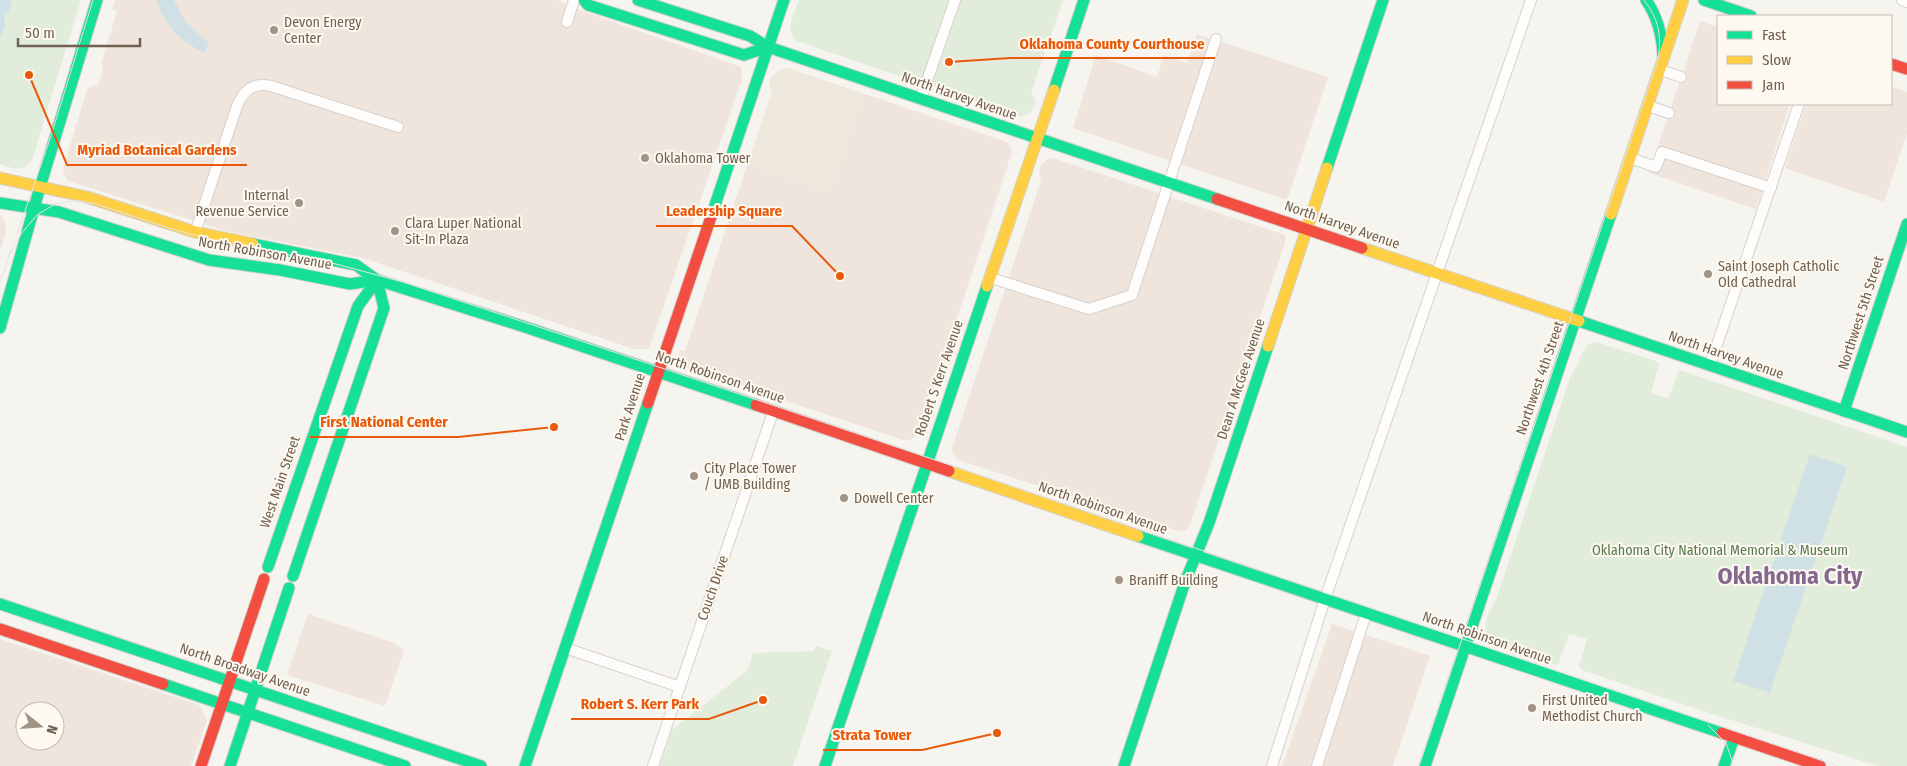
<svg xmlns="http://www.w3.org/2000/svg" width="1907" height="766" viewBox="0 0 1907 766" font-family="'Fira Sans Condensed',sans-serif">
	<rect width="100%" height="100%" fill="#f6f4ee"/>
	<path fill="#eee7dc" d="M782,68h6l74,25 -33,97 -81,-27 24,-72 -3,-8 3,-7z"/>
	<g fill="#f0e5dd" fill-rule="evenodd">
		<path d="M115,0h442l31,13 153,54 1,12 -92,267 -4,3h-12l-271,-91 -134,-26 -161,-51 -5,-9 1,-6 23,-77 12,-6 4,-14 -2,-6 16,-51 -5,-3z"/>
		<path d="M1700,21l18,6v77h72l-34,105 -107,-36z"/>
		<path d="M1197,34l131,43 -41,123 -214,-72 23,-73 61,22 7,-22 23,8z"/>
		<path d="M1891,86l16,6v41l-23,69 -99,-34 21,-64h85z"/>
		<path d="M862,93l139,47 7,3 4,9 -92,278 -5,7 -5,3h-7l-214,-71 -9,-7 -1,-7 1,-5 5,1 63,-188 81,27z"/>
		<path d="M1053,158l232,77v8l-95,282 -4,5 -4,2 -224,-72 -6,-7v-5l89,-267 -2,-9 2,-7 7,-6z"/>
		<path d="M0,215l5,7 1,9 -6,21z"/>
		<path d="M308,614l84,28 12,8 -19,56 -98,-31z"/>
		<path d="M1332,624l98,32 -37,110h-111z"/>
		<path d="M0,639l199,66 8,15 -16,46h-191zM25,711h30v30h-30z"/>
	</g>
	<g fill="#e2ecda">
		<path d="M0,0h81l-49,160c-11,12 -18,9 -32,4z"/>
		<path d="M799,0h264l-32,93 5,8c-3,8 -5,14 -15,16l-49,-16 -1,4 -31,-12 -3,-6 -20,-7 -3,1 -117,-40c-13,-12 -3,-27 2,-41z"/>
		<path d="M1596,342l60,19 3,3 -8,29 17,6 9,-24 2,-4h4l224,76v319h-29l-166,-52 -130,-44 -3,-4 8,-27 -18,-5 -11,31 -51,-14 -4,-8c-5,-1 -11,-3 -15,-7 -7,-9 2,-28 8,-36l75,-225c11,-11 8,-31 25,-33z"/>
		<path d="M816,646l16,5 -39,115h-133l12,-36 76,-60 5,-17 61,-2z"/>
	</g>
	<g fill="#d0e1e6">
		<path d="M0,0h12l-3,11 -5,4 1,12 -5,10z"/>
		<path d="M157,0h17l11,21 24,22 -4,10c-23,-11 -42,-27 -48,-53z"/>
		<path d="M1810,454l37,13 -77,226 -37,-12z"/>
	</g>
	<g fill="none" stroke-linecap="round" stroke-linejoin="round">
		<defs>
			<g id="lane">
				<path d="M1902,0l5,2"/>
				<path d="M567,22l7,-22"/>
				<path d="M1661,70l20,7"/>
				<path d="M921,98l34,-98"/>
				<path d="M1649,106l20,7"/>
				<path d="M1630,158l26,9 6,-15 109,36"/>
				<path d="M196,230l41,-124c7,-16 16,-24 34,-20l127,41"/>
				<path d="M991,278l98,31 43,-14 84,-256"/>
				<path d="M1710,365l89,-261"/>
				<path d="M565,648l115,39"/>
				<path d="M653,766l120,-354"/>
				<path d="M1272,766l53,-167 206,-599"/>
				<path d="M1317,766l49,-152"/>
			</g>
			<g id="fast">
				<path d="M584,0l4,5 156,50 24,-8"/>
				<path d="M638,0l112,36 18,11 449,152"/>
				<path d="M1646,0c12,17 16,35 17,55"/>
				<path d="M1704,0l47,16"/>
				<path d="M1054,90l30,-90"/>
				<path d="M1327,168l56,-168"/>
				<path d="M0,203l59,9 150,48 71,10 70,14 27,-4"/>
				<path d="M711,217l73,-217"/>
				<path d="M253,244l103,21 21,15 145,46 234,79"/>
				<path d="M1579,321l328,111"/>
				<path d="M0,328l40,-141 57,-187"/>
				<path d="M1844,411l63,-187"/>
				<path d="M1138,536l584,197"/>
				<path d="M268,567l90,-261 19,-26"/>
				<path d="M293,576l91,-268 -7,-28"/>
				<path d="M0,604l481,162"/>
				<path d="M163,684l242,82"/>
				<path d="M230,766l59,-178"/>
				<path d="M525,766l123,-363"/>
				<path d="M825,766l162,-480"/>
				<path d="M1124,766l61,-184 24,-59 59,-177"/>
				<path d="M1425,766l186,-552"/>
				<path d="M1724,766l10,-28"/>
			</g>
			<g id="slow">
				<path d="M0,178l87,19 108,35 58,12"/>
				<path d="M1611,214l72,-214"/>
				<path d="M1362,248l217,73"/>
				<path d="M987,286l67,-196"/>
				<path d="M1268,346l59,-178"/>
				<path d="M949,471l189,65"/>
			</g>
			<g id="jam">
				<path d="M1891,64l16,5"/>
				<path d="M1217,199l145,49"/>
				<path d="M648,403l63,-186"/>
				<path d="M756,405l193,66"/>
				<path d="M0,629l163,55"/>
				<path d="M1722,733l98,33"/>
				<path d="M201,766l63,-187"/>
			</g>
		</defs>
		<use href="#lane" stroke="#d6d1cc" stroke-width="12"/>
		<use href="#fast" stroke="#d4d0c9" stroke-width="13"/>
		<use href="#slow" stroke="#d4d0c9" stroke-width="13"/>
		<use href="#jam" stroke="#d4d0c9" stroke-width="13"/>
		<use href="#lane" stroke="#fefdfc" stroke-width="10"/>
		<use href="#fast" stroke="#16e098" stroke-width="11"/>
		<use href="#slow" stroke="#ffcf43" stroke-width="11"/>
		<use href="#jam" stroke="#f24e42" stroke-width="11"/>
		<g stroke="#e5e3e6" stroke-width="1">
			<path d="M17,234l33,-95 43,-139"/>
			<path d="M9,256l12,-22 16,-19 18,-11 21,-4 20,4 76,25 48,13 116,22 67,18c479,158 957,323 1435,484"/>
			<path d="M0,283l11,-33"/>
			<path d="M1708,725l18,18 8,23"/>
			<path d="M1419,766l239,-706c4,-23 1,-41 -14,-60"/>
		</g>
	</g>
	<g fill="#a09487" stroke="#fdf9f0" stroke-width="2">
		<circle cx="274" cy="30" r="5"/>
		<circle cx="645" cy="158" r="5"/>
		<circle cx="299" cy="203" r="5"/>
		<circle cx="395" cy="231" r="5"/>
		<circle cx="1708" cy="274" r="5"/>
		<circle cx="694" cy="476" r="5"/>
		<circle cx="844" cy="498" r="5"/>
		<circle cx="1119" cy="580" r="5"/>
		<circle cx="1532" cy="708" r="5"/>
	</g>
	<g text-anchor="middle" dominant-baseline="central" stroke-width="4" stroke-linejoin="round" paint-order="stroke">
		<g font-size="14" fill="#726050" stroke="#fdf9f0" text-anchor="start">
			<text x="284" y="22">Devon Energy<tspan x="284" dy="16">Center</tspan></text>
			<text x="655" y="158">Oklahoma Tower</text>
			<text x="289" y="195" text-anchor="end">Internal<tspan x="289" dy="16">Revenue Service</tspan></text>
			<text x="405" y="223">Clara Luper National<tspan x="405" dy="16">Sit-In Plaza</tspan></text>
			<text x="1718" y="266">Saint Joseph Catholic<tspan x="1718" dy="16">Old Cathedral</tspan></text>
			<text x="704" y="468">City Place Tower<tspan x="704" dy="16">/ UMB Building</tspan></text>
			<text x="854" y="498">Dowell Center</text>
			<text x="1129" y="580">Braniff Building</text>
			<text x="1542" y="700">First United<tspan x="1542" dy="16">Methodist Church</tspan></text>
		</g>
		<g font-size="14" fill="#726050" stroke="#fdf9f0">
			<text transform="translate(959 96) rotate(19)">North Harvey Avenue</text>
			<text transform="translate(1342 225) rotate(19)">North Harvey Avenue</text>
			<text transform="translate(265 253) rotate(10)">North Robinson Avenue</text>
			<text transform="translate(1861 313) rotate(-72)">Northwest 5th Street</text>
			<text transform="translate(1726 355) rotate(19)">North Harvey Avenue</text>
			<text transform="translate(720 377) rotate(19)">North Robinson Avenue</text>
			<text transform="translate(939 378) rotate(-71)">Robert S Kerr Avenue</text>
			<text transform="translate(1540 378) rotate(-71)">Northwest 4th Street</text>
			<text transform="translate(1241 379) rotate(-72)">Dean A McGee Avenue</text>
			<text transform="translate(630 407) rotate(-72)">Park Avenue</text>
			<text transform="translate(280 482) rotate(-71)">West Main Street</text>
			<text transform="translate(1103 508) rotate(19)">North Robinson Avenue</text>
			<text transform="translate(713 588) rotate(-71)">Couch Drive</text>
			<text transform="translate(1487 638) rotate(19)">North Robinson Avenue</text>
			<text transform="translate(245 670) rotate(19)">North Broadway Avenue</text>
		</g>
		<g font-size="14" fill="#557b4d" stroke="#fdf9f0">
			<text x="1720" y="550">Oklahoma City National Memorial &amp; Museum</text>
		</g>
		<g font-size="24" font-weight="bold" fill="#85688d" stroke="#fdf9f0">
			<text x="1790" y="576">Oklahoma City</text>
		</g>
	</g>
	<path fill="none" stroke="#e8590c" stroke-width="2" d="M949 62L1010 58H1215M29 75L67 165H247M840 276L792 226H656M554 427L458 437H310M763 700L709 719H571M997 733L922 750H823"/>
	<g fill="#e8590c" stroke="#fdf9f0" stroke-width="2">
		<circle cx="949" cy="62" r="5"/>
		<circle cx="29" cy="75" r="5"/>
		<circle cx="840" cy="276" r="5"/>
		<circle cx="554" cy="427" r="5"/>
		<circle cx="763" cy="700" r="5"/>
		<circle cx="997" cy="733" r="5"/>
	</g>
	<g font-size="15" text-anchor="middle" font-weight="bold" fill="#e8590c" stroke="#fdf9f0" stroke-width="4" stroke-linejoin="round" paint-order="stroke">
		<text x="1112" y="49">Oklahoma County Courthouse</text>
		<text x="157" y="155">Myriad Botanical Gardens</text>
		<text x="724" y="216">Leadership Square</text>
		<text x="384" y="427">First National Center</text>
		<text x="640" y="709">Robert S. Kerr Park</text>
		<text x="872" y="740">Strata Tower</text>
	</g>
	<rect x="1717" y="15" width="175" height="90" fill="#fdf9f0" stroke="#c5bcb0"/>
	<rect x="1727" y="31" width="25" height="8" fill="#16e098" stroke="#c5bcb0"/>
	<text x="1762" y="40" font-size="15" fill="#726050">Fast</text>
	<rect x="1727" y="56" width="25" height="8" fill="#ffcf43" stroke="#c5bcb0"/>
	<text x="1762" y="65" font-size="15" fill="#726050">Slow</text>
	<rect x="1727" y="81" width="25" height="8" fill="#f24e42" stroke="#c5bcb0"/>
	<text x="1762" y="90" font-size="15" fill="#726050">Jam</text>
	<g transform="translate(40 726) rotate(107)"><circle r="24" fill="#fdf9f0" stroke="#c5bcb0"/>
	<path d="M0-4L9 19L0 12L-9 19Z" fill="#a09487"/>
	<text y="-8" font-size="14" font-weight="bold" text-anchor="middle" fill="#726050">N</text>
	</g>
	<path d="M18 38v8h122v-8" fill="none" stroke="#726050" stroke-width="2.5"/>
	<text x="25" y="38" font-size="15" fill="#726050" stroke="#fdf9f0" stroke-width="4" paint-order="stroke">50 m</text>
</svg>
